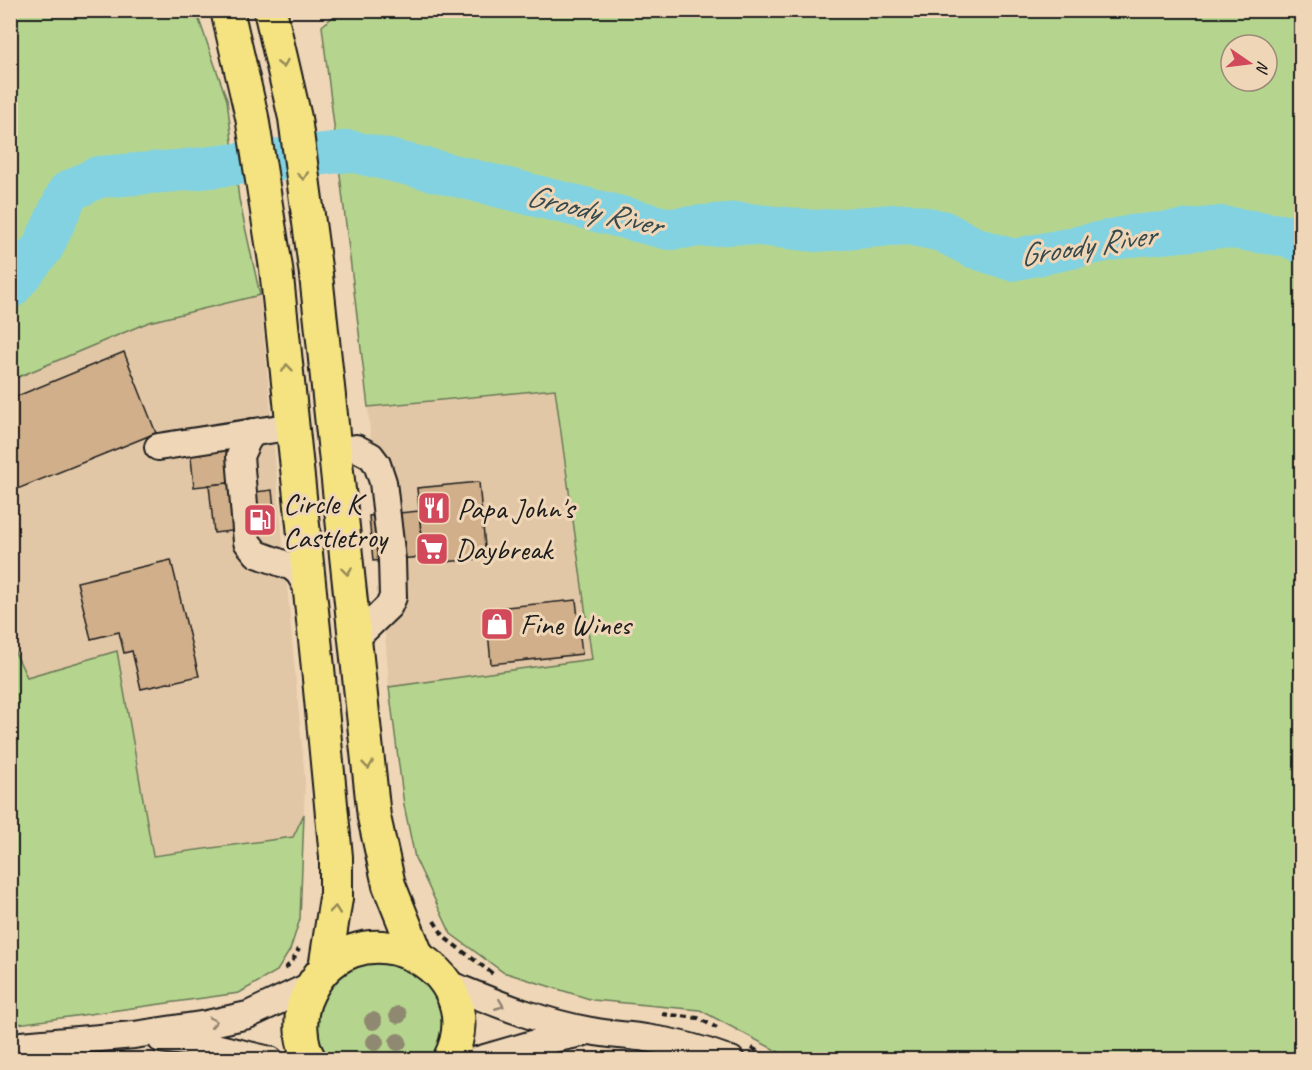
<svg xmlns="http://www.w3.org/2000/svg" width="1312" height="1070" viewBox="0 0 1312 1070" font-family="Caveat,sans-serif">
	<rect width="100%" height="100%" fill="#efd6b7"/>
	<filter id="ink" filterUnits="userSpaceOnUse"><feTurbulence type="fractalNoise" baseFrequency=".0167" numOctaves="2"/><feDisplacementMap in="SourceGraphic" scale="12" xChannelSelector="R" yChannelSelector="G"/><feConvolveMatrix kernelMatrix="1 2 1 2 8 2 1 2 1" color-interpolation-filters="sRGB"/></filter>
	<g filter="url(#ink)">
		<g fill="#e2c7a7">
			<path d="M260,295l45,484 -1,35 -11,23 -140,19 -36,-205 -90,26 -16,-33v-264l138,-58z"/>
			<path d="M555,389l37,270 -203,28 -21,-280z"/>
		</g>
		<g fill="#b5d58e" stroke="#687855" stroke-width="1.5" fill-rule="evenodd">
			<path d="M11,10l185,1 31,89 12,99 21,96 -111,27 -138,58z"/>
			<path d="M341,10l960,1v1048h-509l-92,-49 -107,-10 -90,-28 -52,-38 -36,-76 -11,-53 -15,-118 203,-28 -37,-270 -187,18 -46,-381zM1231,45h36v36h-36z"/>
			<path d="M11,644l16,33 90,-26 36,205 140,-19 11,-23 -4,105 -10,31 -13,21 -38,22 -228,32z"/>
			<path d="M379,959l42,13 24,36 -8,51h-111l-4,-5 -6,-21 1,-22 22,-37 19,-11z"/>
		</g>
		<g fill="none" stroke-linecap="round" stroke-linejoin="round">
			<path stroke="#83d2e1" stroke-width="42" d="M10,288l33,-41 25,-55 30,-15 78,-6 174,-20 86,20 233,58 69,-6 78,8 91,-7 35,7 31,16 39,13 119,-24 91,-9 66,9 14,7"/>
		</g>
		<g fill="#d0af8a" stroke="#1c1c1c" stroke-width="1.5">
			<path d="M124,352l32,81 -146,59v-93z"/>
			<path d="M234,444l4,38 -44,5 -4,-39z"/>
			<path d="M238,482l9,11 25,-3 4,36 -62,7 -5,-48z"/>
			<path d="M479,482l7,76 -62,6 -7,-76z"/>
			<path d="M419,511l4,46 -50,4 -4,-45z"/>
			<path d="M171,560l28,116 -58,13 -9,-38 -8,2 -5,-21 -28,7 -14,-57z"/>
			<path d="M576,600l6,54 -91,10 -5,-55z"/>
		</g>
		<g fill="none" stroke-linecap="round" stroke-linejoin="round">
			<defs>
				<g id="minor">
					<path d="M253,432l-6,9 -7,15 7,86 10,12 35,13 7,6 12,21"/>
					<path d="M158,447l136,-21"/>
					<path d="M335,451l21,-3 15,8 6,8 6,18 9,78 1,37 -4,9 -35,34"/>
					<path d="M446,983c47,19 94,39 145,48 18,4 37,4 55,7 29,4 58,12 85,22"/>
					<path d="M161,1039l41,5 68,16"/>
					<path d="M10,1046l124,-11 73,-11 41,-9 64,-30"/>
					<path d="M478,1060l65,-19 39,-8"/>
				</g>
				<g id="major">
					<path d="M227,10l25,107 24,151 42,400 18,189v41l-11,70"/>
					<path d="M270,10l25,108 21,157 58,542 15,68 28,70"/>
					<path d="M310,1060c-10,-16 -11,-42 -5,-59 43,-109 192,-35 144,59"/>
				</g>
			</defs>
			<use href="#minor" stroke="#1c1c1c" stroke-width="30"/>
			<use href="#major" stroke="#1c1c1c" stroke-width="36"/>
			<g stroke="#1c1c1c" stroke-width="4" stroke-dasharray="6 4.5" stroke-linecap="butt">
				<path d="M434,921l11,17 48,36"/>
				<path d="M285,969l8,-9 6,-11"/>
				<path d="M662,1014l36,4 19,10"/>
				<path d="M752,1048l21,12"/>
			</g>
			<use href="#minor" stroke="#efd6b7" stroke-width="26"/>
			<use href="#major" stroke="#f5e382" stroke-width="32"/>
		</g>
		<g fill="#908971">
			<circle cx="398" cy="1015" r="9"/>
			<circle cx="373" cy="1021" r="9"/>
			<circle cx="375" cy="1042" r="9"/>
			<circle cx="398" cy="1042" r="9"/>
		</g>
		<defs><path id="oneway-chevron" d="M-2-3.5L2.5 0L-2 3.5" fill="none" stroke-width="1.6" stroke-linecap="round" stroke-linejoin="round" transform="scale(1.5)"/></defs>
		<g stroke="#938954">
			<use href="#oneway-chevron" transform="translate(283 64) rotate(77)"/>
			<use href="#oneway-chevron" transform="translate(303 176) rotate(82)"/>
			<use href="#oneway-chevron" transform="translate(287 368) rotate(-96)"/>
			<use href="#oneway-chevron" transform="translate(347 571) rotate(84)"/>
			<use href="#oneway-chevron" transform="translate(368 765) rotate(84)"/>
			<use href="#oneway-chevron" transform="translate(335 910) rotate(-84)"/>
		</g>
		<g stroke="#908271">
			<use href="#oneway-chevron" transform="translate(500 1005) rotate(22)"/>
			<use href="#oneway-chevron" transform="translate(213 1022) rotate(-11)"/>
		</g>
	</g>
	<defs>
		<symbol id="restaurant-square" viewBox="-11 -11 22 22"><rect x="-9" y="-9" width="18" height="18" rx="4" fill="#d1495b" stroke="#efd6b7"/><path d="M-5-6h1v4h1v-4h1v4h1v-4h1v5L-1.5 .5V6h-2V.5L-5-1ZM5-6V6H3V1.5H1.5Q1.5-4 5-6Z" fill="#fff"/></symbol>
		<symbol id="fuel-square" viewBox="-11 -11 22 22"><rect x="-9" y="-9" width="18" height="18" rx="4" fill="#d1495b" stroke="#efd6b7"/><path d="M-5.5-6h7V0h2V4h1.3V-2.5L3-4.5l.8-.8L6-3V5H2.5V1h-1V6h-7ZM-4.2-4.7v3.2H.2V-4.7Z" fill="#fff"/></symbol>
		<symbol id="supermarket-square" viewBox="-11 -11 22 22"><rect x="-9" y="-9" width="18" height="18" rx="4" fill="#d1495b" stroke="#efd6b7"/><path d="M-6-5.5h2.5l.6 2H6L4.5 2H-2.5L-4.4-4H-6ZM-1.5 3.2a1.3 1.3 0 1 0 .1 0ZM3 3.2a1.3 1.3 0 1 0 .1 0Z" fill="#fff"/></symbol>
		<symbol id="shop-square" viewBox="-11 -11 22 22"><rect x="-9" y="-9" width="18" height="18" rx="4" fill="#d1495b" stroke="#efd6b7"/><path d="M-5-2.5h2.3a2.7 3.5 0 0 1 5.4 0H5L5.5 6h-11ZM-1.5-2.5h3a1.5 2.3 0 0 0-3 0Z" fill="#fff"/></symbol>
	</defs>
	<g fill-rule="evenodd">
		<use href="#restaurant-square" x="415" y="489" width="38" height="38"/>
		<use href="#fuel-square" x="241" y="501" width="38" height="38"/>
		<use href="#supermarket-square" x="413" y="530" width="38" height="38"/>
		<use href="#shop-square" x="478" y="605" width="38" height="38"/>
	</g>
	<g text-anchor="middle" dominant-baseline="central" stroke-width="6" stroke-linejoin="round" paint-order="stroke">
		<g font-size="30" fill="#1c1c1c" stroke="#efd6b7" text-anchor="start">
			<text x="283" y="503">Circle K<tspan x="283" dy="34">Castletroy</tspan></text>
			<text x="457" y="508">Papa John's</text>
			<text x="455" y="549">Daybreak</text>
			<text x="520" y="624">Fine Wines</text>
		</g>
		<g font-size="32" font-style="italic" fill="#364a4d" stroke="#efd6b7">
			<text transform="translate(594 210) rotate(13)">Groody River</text>
			<text transform="translate(1087 245) rotate(-9)">Groody River</text>
		</g>
	</g>
	<rect width="1312" height="1070" fill="none" stroke="#efd6b7" stroke-width="36"/>
	<rect x="18" y="18" width="1276" height="1034" fill="none" stroke="#1c1c1c" stroke-width="2" filter="url(#ink)"/>
	<g transform="translate(1249 63) rotate(104)"><circle r="28" fill="#efd6b7" stroke="#9b8c79" stroke-width="1.5"/>
	<path d="M0-4.5L10 22L0 15L-10 22Z" fill="#d1495b"/>
	<text y="-9" font-size="16" font-weight="bold" text-anchor="middle" fill="#1c1c1c">N</text>
	</g>
</svg>
